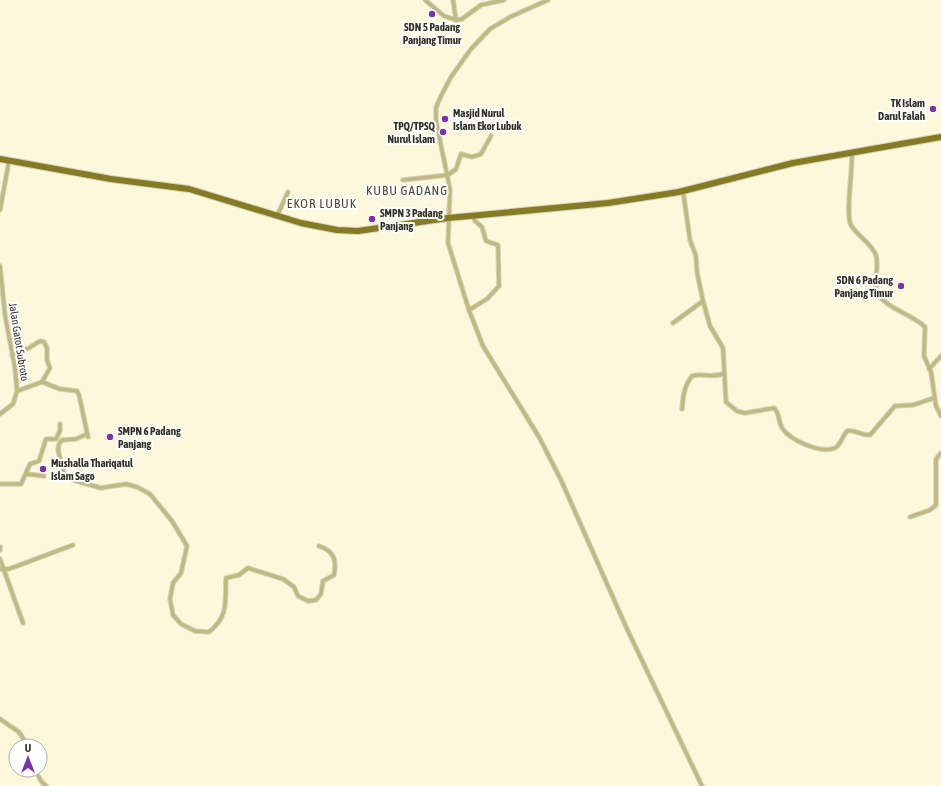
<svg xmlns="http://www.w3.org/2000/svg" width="941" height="786" viewBox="0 0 941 786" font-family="'Asap Condensed',sans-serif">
	<rect width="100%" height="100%" fill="#fbf8dc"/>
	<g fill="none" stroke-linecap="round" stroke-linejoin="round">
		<defs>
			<g id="minor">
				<path d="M425,0l19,16 12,4 6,-1 19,-14 23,-5"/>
				<path d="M453,0l3,20"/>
				<path d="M548,0l-38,17 -20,12 -19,20 -20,28 -11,21 -4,10v13l14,68 -2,54 21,67 14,36 56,91 22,43 66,149 75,157"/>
				<path d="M852,152c1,16 -7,63 -1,73 6,11 20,18 25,30 4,13 -5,30 4,42 9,12 33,18 45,30l-1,29 7,16 5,34 5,10"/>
				<path d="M403,180l45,-5 8,-6 5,-15 11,3 9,-3 10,-18"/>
				<path d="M683,191l7,49 6,16 1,16 6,29 7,25 13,22 3,54 11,9 8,2 29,-5c6,5 4,13 8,20 8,12 38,26 53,20 5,-2 8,-13 12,-17 8,-2 15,5 23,4l25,-29 18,-1 21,-7"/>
				<path d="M0,210l9,-49"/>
				<path d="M277,216l11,-24"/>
				<path d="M0,266l5,49 10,53 2,23 -4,13 -13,10"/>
				<path d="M469,310l18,-11 12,-13 -1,-41 -12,-4 -4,-14 -7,-6 -3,-6"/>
				<path d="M673,323l30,-22"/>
				<path d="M12,355l17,-7 11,-7 4,1 3,6v12l3,8 -8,14"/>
				<path d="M929,369l12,-13"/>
				<path d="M17,391l25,-9 18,7 17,2 2,4 9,42"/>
				<path d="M682,409c1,-12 2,-23 10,-33 10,-3 18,2 31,-2"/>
				<path d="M87,434l-11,5 -14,1 -3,4 -1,6 6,24 6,5 31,9 25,-4 11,3 13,7 22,27 15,25 -6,27 -8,10 -3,16 3,16 8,9 14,7 14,1c20,-16 16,-30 17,-54l13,-3 9,-7 35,11 11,8 4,9 10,5 8,-1 5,-6 2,-13 11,-6c3,-15 0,-24 -15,-29"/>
				<path d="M26,474l18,2"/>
				<path d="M0,484h21l9,-20 9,-3 7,-22h10l4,-8v-7"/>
				<path d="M910,517l20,-7 6,-5v-46l5,-6"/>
				<path d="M0,547v3"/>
				<path d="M0,559l23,64"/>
				<path d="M0,569h9l64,-24"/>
				<path d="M0,719l19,13 9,14"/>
				<path d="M35,770l6,11 5,5"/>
			</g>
			<path id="trunk" d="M0,159l111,20 78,10 112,34 36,7 21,1 90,-13 160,-15 71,-11 114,-29 148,-26"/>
		</defs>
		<use href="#minor" stroke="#d7d4bb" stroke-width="5.5"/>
		<use href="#trunk" stroke="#d7d4bb" stroke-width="8"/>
		<use href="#minor" stroke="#c1b982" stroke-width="3.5"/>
		<use href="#trunk" stroke="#867a24" stroke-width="6"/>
	</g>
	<g fill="#7d33a6" stroke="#fff" stroke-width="1.5">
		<circle cx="432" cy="14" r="4"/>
		<circle cx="933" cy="109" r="4"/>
		<circle cx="445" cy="119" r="4"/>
		<circle cx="443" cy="132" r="4"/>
		<circle cx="372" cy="219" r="4"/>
		<circle cx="901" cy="286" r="4"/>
		<circle cx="110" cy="437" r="4"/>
		<circle cx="43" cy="469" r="4"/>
	</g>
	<g text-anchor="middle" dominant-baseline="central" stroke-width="4" stroke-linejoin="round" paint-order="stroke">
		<g font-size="11" font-weight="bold" fill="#333227" stroke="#fff" text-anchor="start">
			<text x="432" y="27" text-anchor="middle">SDN 5 Padang<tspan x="432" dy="13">Panjang Timur</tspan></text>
			<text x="925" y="103" text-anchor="end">TK Islam<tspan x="925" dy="13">Darul Falah</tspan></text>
			<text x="453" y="113">Masjid Nurul<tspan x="453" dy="13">Islam Ekor Lubuk</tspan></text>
			<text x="435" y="126" text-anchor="end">TPQ/TPSQ<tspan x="435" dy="13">Nurul Islam</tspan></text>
			<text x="380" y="213">SMPN 3 Padang<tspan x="380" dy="13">Panjang</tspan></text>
			<text x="893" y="280" text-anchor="end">SDN 6 Padang<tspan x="893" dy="13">Panjang Timur</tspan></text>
			<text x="118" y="431">SMPN 6 Padang<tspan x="118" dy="13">Panjang</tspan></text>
			<text x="51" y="463">Mushalla Thariqatul<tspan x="51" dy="13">Islam Sago</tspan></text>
		</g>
		<g font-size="11" fill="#333227" stroke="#fff">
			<text transform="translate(19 342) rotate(81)">Jalan Gatot Subroto</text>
		</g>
		<g font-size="13" letter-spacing="1" fill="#4b4831" stroke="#fff">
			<text x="407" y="190">KUBU GADANG</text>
			<text x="322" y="203">EKOR LUBUK</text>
		</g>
	</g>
	<g transform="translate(28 758)"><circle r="19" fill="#ffffff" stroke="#adada9"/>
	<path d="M0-3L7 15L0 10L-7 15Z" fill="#7d33a6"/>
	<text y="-6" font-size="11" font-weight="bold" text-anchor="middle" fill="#333227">U</text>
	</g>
</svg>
